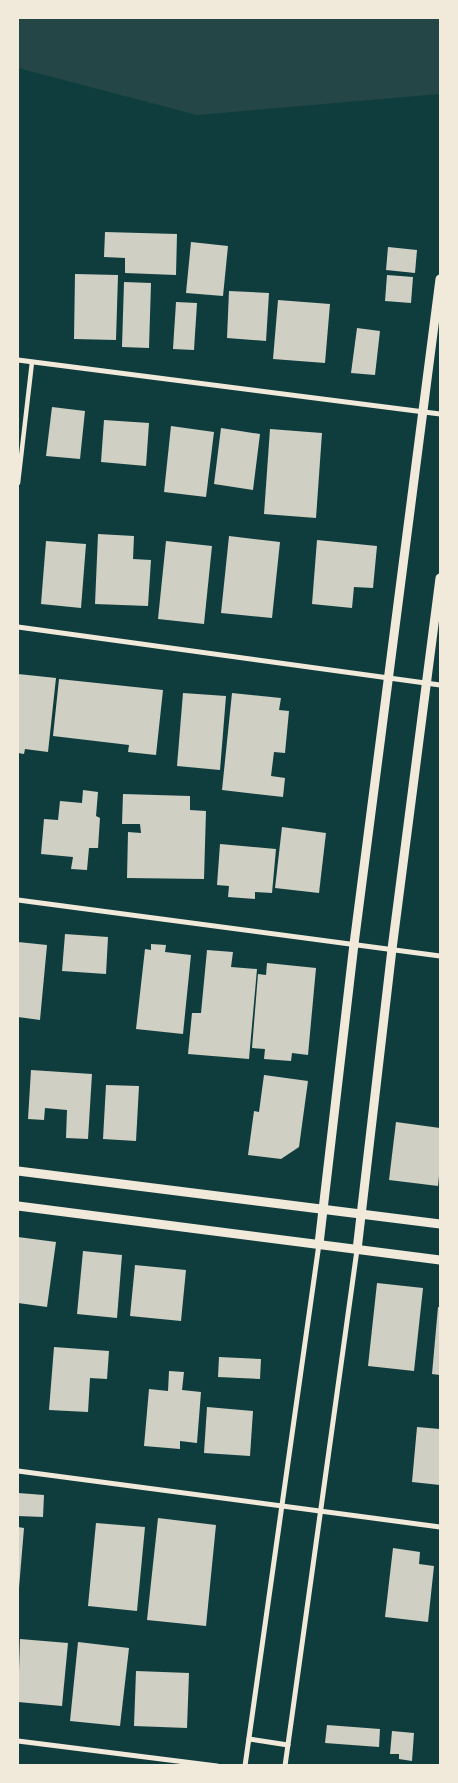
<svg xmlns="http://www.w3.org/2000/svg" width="458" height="1783" viewBox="0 0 458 1783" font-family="'DM Sans',sans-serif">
	<rect width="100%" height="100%" fill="#0f3d3e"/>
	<path fill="#244646" d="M18,18h422v76l-243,21 -179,-47z"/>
	<g fill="#cfcfc3">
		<path d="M105,232l72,2 -1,41 -51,-2v-15l-21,-1z"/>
		<path d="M191,242l37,4 -5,50 -37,-3z"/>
		<path d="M388,247l29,3 -2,23 -29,-3z"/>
		<path d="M75,274l43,1 -2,65 -42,-1z"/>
		<path d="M387,275l26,2 -2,26 -26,-2z"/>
		<path d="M124,282l27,1 -2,65 -27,-1z"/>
		<path d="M229,291l40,2 -3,48 -39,-3z"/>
		<path d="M278,300l52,4 -5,59 -52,-4z"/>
		<path d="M176,302l21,1 -3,47 -21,-1z"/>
		<path d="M357,328l23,3 -5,44 -24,-2z"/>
		<path d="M52,407l33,4 -5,48 -34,-3z"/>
		<path d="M104,420l45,3 -3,43 -45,-4z"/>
		<path d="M171,426l43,6 -8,65 -42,-5z"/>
		<path d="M221,428l39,6 -7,56 -39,-6z"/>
		<path d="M270,429l52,4 -6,85 -52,-4z"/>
		<path d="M98,534l36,2 -1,23 18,1 -3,46 -53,-2z"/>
		<path d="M229,536l51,6 -8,76 -51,-5z"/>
		<path d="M317,540l60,6 -4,42 -19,-1 -2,21 -40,-4z"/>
		<path d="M46,541l40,3 -5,64 -40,-4z"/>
		<path d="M166,541l46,5 -8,78 -46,-5z"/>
		<path d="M18,674l38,4 -8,74 -23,-3 -1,5 -6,-1z"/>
		<path d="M59,679l104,11 -7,65 -28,-3 1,-7 -76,-9z"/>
		<path d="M183,693l43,3 -6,74 -43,-4z"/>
		<path d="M232,693l49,5 -2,12 10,1 -4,42 -11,-1 -3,24 14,2 -2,19 -61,-7z"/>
		<path d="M83,790l15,2 -2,24 4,2 -2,30h-9l-2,22 -16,-1 2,-12 -32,-3 3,-35 14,1 2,-19 22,2z"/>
		<path d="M123,794l67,2v14l16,1 -2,68 -77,-1 1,-46 13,1 -1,-9h-18z"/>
		<path d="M282,827l44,6 -7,60 -44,-5z"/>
		<path d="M220,844l56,5 -4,44 -17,-1v7l-27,-2 1,-11 -12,-1z"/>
		<path d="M65,934l43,3 -2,37 -44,-3z"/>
		<path d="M18,942l29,3 -7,75 -22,-3z"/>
		<path d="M151,944l15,1 -1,7 26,3 -8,79 -47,-5 9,-80 6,1z"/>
		<path d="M207,950l26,2 -2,15 26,2 -8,90 -61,-5 4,-41h9z"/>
		<path d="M267,963l49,5 -8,87 -16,-2 -1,8 -27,-2 1,-10 -13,-1 6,-74 8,1z"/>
		<path d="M31,1070l61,4 -4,65 -22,-1 1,-28 -22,-2 -1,12 -16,-1z"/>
		<path d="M264,1075l44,6 -9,66 -18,12 -33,-4 6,-44 5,1z"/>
		<path d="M106,1085l33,1 -3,55 -33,-2z"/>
		<path d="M396,1122l44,6v38l-2,20 -49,-6z"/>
		<path d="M18,1237l38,5 -9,65 -29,-4z"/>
		<path d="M83,1251l39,4 -5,63 -40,-4z"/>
		<path d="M135,1265l51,5 -5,51 -51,-5z"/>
		<path d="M377,1283l46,5 -9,83 -46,-5z"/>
		<path d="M438,1307h2v68l-8,-1z"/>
		<path d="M54,1347l55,4 -2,28 -17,-1 -2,34 -39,-2z"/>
		<path d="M219,1357l42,2 -1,20 -42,-2z"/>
		<path d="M169,1371l15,1 -2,18 19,2 -4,51 -17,-2v8l-36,-3 5,-57 19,2z"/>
		<path d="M207,1407l46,4 -3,45 -46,-3z"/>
		<path d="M417,1427l23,2v56l-28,-3z"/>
		<path d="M18,1493l26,2 -1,22 -25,-1z"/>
		<path d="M158,1518l58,7 -10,101 -59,-6z"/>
		<path d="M96,1523l49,4 -8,84 -49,-5z"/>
		<path d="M18,1527l6,1 -5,60h-1z"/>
		<path d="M393,1548l27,4 -1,12 15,2 -6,56 -43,-5z"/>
		<path d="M20,1639l48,4 -6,63 -44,-4z"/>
		<path d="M78,1642l51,6 -9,78 -50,-5z"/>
		<path d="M136,1671l53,2 -2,55 -53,-2z"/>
		<path d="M327,1725l53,4 -1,18 -54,-4z"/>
		<path d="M392,1731l22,2 -2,28 -13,-2v-5h-9z"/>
	</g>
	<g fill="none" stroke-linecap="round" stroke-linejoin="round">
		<path stroke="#f1e9da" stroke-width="4.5" d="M18,483l14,-121"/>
		<g stroke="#f1e9da" stroke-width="5">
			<path d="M18,360l422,54"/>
			<path d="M18,627l422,58"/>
			<path d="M18,900l422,56"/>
			<path d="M18,1471l422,56"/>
			<path d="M249,1739l39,6"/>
			<path d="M18,1741l199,25"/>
			<path d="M245,1766l74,-522"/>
			<path d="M285,1766l72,-516"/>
		</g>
		<g stroke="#f1e9da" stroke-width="9">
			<path d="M18,1171l422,53"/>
			<path d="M18,1206l422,54"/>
			<path d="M319,1244l35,-300 86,-665"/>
			<path d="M357,1250l35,-301 48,-371"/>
		</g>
	</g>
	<rect width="458" height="1783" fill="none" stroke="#f1e9da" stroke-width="38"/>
</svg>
